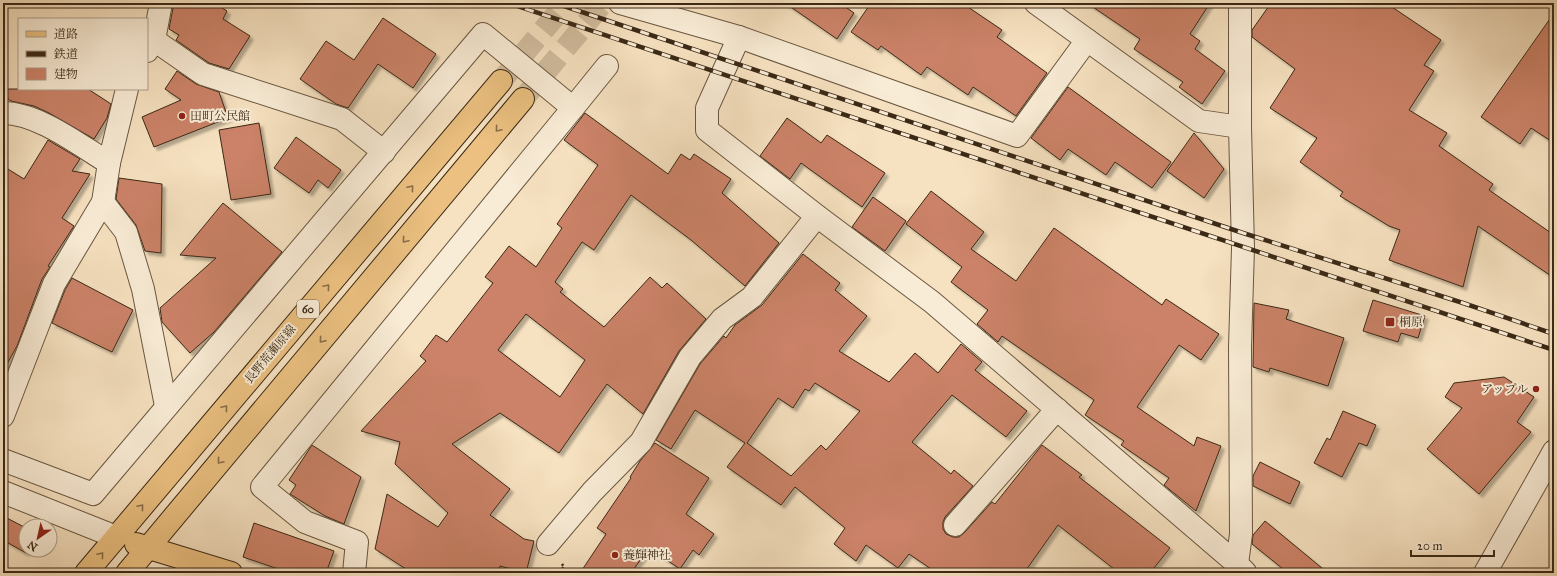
<svg xmlns="http://www.w3.org/2000/svg" width="1557" height="576" viewBox="0 0 1557 576" font-family="'IM FELL Great Primer','Noto Serif JP',serif">
	<defs>
		<filter id="shadow"><feDropShadow dx="3.5" dy="3.5" stdDeviation="1" flood-color="#0004"/></filter>
	</defs>
	<rect width="100%" height="100%" fill="#f6e1c0"/>
	<filter id="stains"><feTurbulence type="fractalNoise" baseFrequency=".005" numOctaves="4"/><feColorMatrix values="0 0 0 0 .2 0 0 0 0 .09 0 0 0 0 .02 0 0 0 .5 -.17"/></filter>
	<radialGradient id="worn" r=".72"><stop offset=".6" stop-color="#630" stop-opacity="0"/><stop offset="1" stop-color="#630" stop-opacity=".3"/></radialGradient>
	<g fill="#cb8267" stroke="#3b2916" fill-rule="evenodd" filter="url(#shadow)">
		<path d="M176,3h38l13,8 -4,8 27,17 -21,33 -20,-6 -33,-23 3,-5 -10,-6 4,-21z"/>
		<path d="M785,3h55l14,10 -17,26z"/>
		<path d="M871,3h91l40,27 -5,7 50,36 -31,43 -43,-29 -5,8 -41,-28 -6,8 -40,-29 -3,4 -27,-18z"/>
		<path d="M1087,3h123l-20,31 10,7 -5,8 30,22 -23,33 -23,-17 4,-5 -49,-33 6,-10z"/>
		<path d="M1271,3h115l55,37 -17,25 10,6 -25,39 38,23 -8,13 54,38 -4,6 65,45v43l-76,-52 -15,61 -74,-27 11,-30 -11,-4 -49,-30 3,-4 -43,-30 17,-24 -47,-30 25,-39 -43,-32v-7z"/>
		<path d="M1554,13v130l-23,-15 -11,16 -39,-27z"/>
		<path d="M383,18l53,36 -23,34 -35,-24 -30,44 -12,-4 -36,-25 26,-38 28,19z"/>
		<path d="M177,71l19,13 23,8 9,26 -74,29 -12,-30 39,-17 -16,-11z"/>
		<path d="M1068,87l103,75 -19,26 -37,-26 -9,13 -38,-26 -8,11 -29,-22z"/>
		<path d="M3,89h85l23,15 -4,14 -13,21 -45,-26 -15,-7 -23,-5 -8,-6z"/>
		<path d="M585,113l83,61 13,-20 9,6 4,-6 37,25 -9,14 57,50 -34,43 -54,-46 -60,-45 -37,55 -12,-8 -27,40 8,7 -3,3 44,35 46,-50 12,11 5,-5 39,36 -27,32 -36,63 -36,-30 -48,69 -59,-40 -48,31 58,45 -20,26 34,24 10,2 -8,32 -26,-7 -2,7h-86l-37,-24 12,-55 51,33 10,-14 -53,-49 5,-22 -39,-11 65,-70 -6,-5 16,-21 11,7 46,-59 -8,-6 24,-31 27,21 26,-39 -5,-4 41,-59 -34,-25zM526,314l59,46 -25,37 -62,-47z"/>
		<path d="M787,118l34,25 6,-8 58,38 -23,34 -61,-44 -11,16 -30,-23z"/>
		<path d="M259,123l12,71 -40,6 -12,-70z"/>
		<path d="M1194,133l30,36 -20,29 -37,-27z"/>
		<path d="M296,137l45,33 -13,18 -10,-8 -9,13 -35,-25z"/>
		<path d="M48,140l32,19 -8,12 18,3 -28,44 12,8 -26,40 2,1 -8,12 -25,67 -14,25v-205l21,13z"/>
		<path d="M119,178l43,6 -1,69 -16,-2 -9,-26 -20,-26z"/>
		<path d="M931,191l53,41 -13,17 45,32 38,-53 108,77 4,-6 53,35 -18,26 -22,-15 -42,62 57,39 3,-9 24,9 -25,65 -32,-26 5,-7 -48,-33 3,-4 -39,-26 9,-15 -92,-64 -4,6 -21,-18 11,-14 -37,-28 11,-15 -56,-43z"/>
		<path d="M873,197l33,24 -21,30 -33,-24z"/>
		<path d="M223,203l59,49 -68,80 -24,21 -28,-31 -2,-14 56,-50 -36,-3z"/>
		<path d="M803,254l37,29 -5,7 32,26 -28,35 50,31 26,-29 23,20 23,-29 21,18 -7,8 52,41 -21,26 -54,-42 -40,47 39,32 3,-4 19,16 -28,31 -2,5v7l3,5 7,3h6l5,-4 28,-31 3,2 47,-59 40,30 -3,2 91,71 -20,25h-31l-61,-48 -34,48h-87l-28,-19 -11,14 -32,-23 -10,16 -22,-17 11,-16 -50,-41 -14,18 -54,-38 18,-24 -50,-33 -24,39 -15,-9 44,-76 24,-28 2,2 9,-13 27,-20zM815,383l45,28 -34,39 -5,-5 -30,31 -44,-33 31,-45 15,10 12,-19 4,2z"/>
		<path d="M72,278l61,32 -21,42 -60,-29 13,-33z"/>
		<path d="M1373,300l52,16 -7,22 -17,-5 -3,9 -35,-11z"/>
		<path d="M1254,303l35,7 -3,9 58,19 -16,48 -58,-18 -1,4 -16,-5z"/>
		<path d="M1504,377l30,20 -17,25 14,10 -52,62 -52,-45 35,-41 -17,-11 9,-14z"/>
		<path d="M1343,411l33,14 -9,21 -8,-3 -17,34 -28,-14 13,-25 3,2z"/>
		<path d="M655,443l54,35 -23,36 28,20 -15,21 -6,-5 -13,19 -31,-21 -18,25h-51l26,-39 -9,-6 34,-50 -1,-1 10,-16z"/>
		<path d="M312,445l49,32 -17,47 -19,-8 -35,-22 6,-9 -7,-5z"/>
		<path d="M1260,462l40,20 -10,22 -37,-18v-10z"/>
		<path d="M3,516l23,12v25l-23,-13z"/>
		<path d="M1265,521l63,52h-40l-36,-29 1,-9z"/>
		<path d="M254,523l80,28 -8,22h-36l-47,-16z"/>
	</g>
	<g fill="none" stroke-linecap="round" stroke-linejoin="round">
		<g stroke="#d1bc9e" stroke-width="22" stroke-dasharray="22 11" stroke-linecap="butt">
			<path d="M501,81l65,-78"/>
			<path d="M523,99l80,-96"/>
		</g>
		<defs>
			<g id="minor">
				<path d="M620,3l119,34 278,99 70,-96"/>
				<path d="M1036,3l163,118 41,6"/>
				<path d="M1240,3v124l3,121 -3,99 1,187 -4,30 8,8"/>
				<path d="M739,37l-32,71v22l110,86 115,86 305,262"/>
				<path d="M154,40l49,34 139,45 42,33"/>
				<path d="M147,51l7,-11 7,-37"/>
				<path d="M573,108l34,-42"/>
				<path d="M3,113c35,0 76,32 106,50"/>
				<path d="M103,202l23,30 17,57 23,117"/>
				<path d="M3,416l51,-132 49,-82 6,-39 18,-74"/>
				<path d="M3,460l90,34 390,-460 90,74 -311,379 43,35 52,20 -3,31"/>
				<path d="M3,492l113,45"/>
				<path d="M955,525l102,-116"/>
				<path d="M548,544l44,-52 49,-50 49,-85 32,-38 30,-22 65,-81"/>
				<path d="M1485,573l69,-122"/>
			</g>
			<g id="major">
				<path d="M136,544l95,29"/>
				<path d="M86,573l415,-492"/>
				<path d="M127,573l396,-474"/>
			</g>
		</defs>
		<use href="#minor" stroke="#6a5740" stroke-width="24"/>
		<use href="#major" stroke="#3b2916" stroke-width="24"/>
		<path stroke="#3b2916" stroke-width="2.5" stroke-dasharray="3 2" stroke-linecap="butt" d="M558,573l6,-6 -2,-3"/>
		<use href="#minor" stroke="#f9ecd6" stroke-width="22"/>
		<use href="#major" stroke="#ebc080" stroke-width="22"/>
		<defs>
			<g id="rail">
				<path d="M508,3l1046,347"/>
				<path d="M555,3l688,230 220,70 91,31"/>
			</g>
		</defs>
		<use href="#rail" stroke="#3b2916" stroke-width="4.5"/>
		<use href="#rail" stroke="#f9ecd6" stroke-width="3" stroke-dasharray="9" stroke-linecap="butt"/>
	</g>
	<defs><path id="oneway-chevron" d="M-2-3.5L2.5 0L-2 3.5" fill="none" stroke-width="1.6" stroke-linecap="round" stroke-linejoin="round"/></defs>
	<g stroke="#8a6d46">
		<use href="#oneway-chevron" transform="translate(498 129) rotate(130)"/>
		<use href="#oneway-chevron" transform="translate(411 188) rotate(-50)"/>
		<use href="#oneway-chevron" transform="translate(405 240) rotate(130)"/>
		<use href="#oneway-chevron" transform="translate(327 287) rotate(-50)"/>
		<use href="#oneway-chevron" transform="translate(322 340) rotate(130)"/>
		<use href="#oneway-chevron" transform="translate(225 408) rotate(-50)"/>
		<use href="#oneway-chevron" transform="translate(220 461) rotate(130)"/>
		<use href="#oneway-chevron" transform="translate(141 507) rotate(-50)"/>
		<use href="#oneway-chevron" transform="translate(101 555) rotate(-50)"/>
	</g>
	<g fill="#8f2418" stroke="#f9ecd6" stroke-width="1.5">
		<circle cx="182" cy="116" r="4"/>
		<rect x="1385" y="317" width="10" height="10" rx="2"/>
		<circle cx="1536" cy="389" r="4"/>
		<circle cx="615" cy="555" r="4"/>
	</g>
	<g text-anchor="middle" dominant-baseline="central" stroke-width="4" stroke-linejoin="round" paint-order="stroke">
		<rect fill="#f9ecd6" stroke="#746450" stroke-width="1" x="297" y="300" width="22" height="18" rx="3"/>
		<g font-size="11" font-weight="bold" fill="#3b2916">
			<text x="308" y="309">60</text>
		</g>
		<g font-size="12" fill="#3b2916" stroke="#f9ecd6" text-anchor="start">
			<text x="190" y="116">田町公民館</text>
			<text x="1399" y="322">桐原</text>
			<text x="1528" y="389" text-anchor="end">アップル</text>
			<text x="623" y="555">養輝神社</text>
		</g>
		<g font-size="12" fill="#3b2916" stroke="#f9ecd6">
			<text transform="translate(270 354) rotate(-50)">長野荒瀬原線</text>
		</g>
	</g>
	<rect width="1557" height="576" fill="none" stroke="#f6e1c0" stroke-width="16"/>
	<rect x="4" y="4" width="1549" height="568" fill="none" stroke="#3b2916" stroke-width="2"/>
	<rect x="8" y="8" width="1541" height="560" fill="none" stroke="#3b2916"/>
	<rect x="18" y="18" width="130" height="72" fill="#f9ecd6" stroke="#ad9e89"/>
	<rect x="26" y="31" width="20" height="6" fill="#ebc080" stroke="#ad9e89"/>
	<text x="54" y="38" font-size="12" fill="#3b2916">道路</text>
	<rect x="26" y="51" width="20" height="6" fill="#3b2916" stroke="#ad9e89"/>
	<text x="54" y="58" font-size="12" fill="#3b2916">鉄道</text>
	<rect x="26" y="68" width="20" height="12" fill="#cb8267" stroke="#ad9e89"/>
	<text x="54" y="78" font-size="12" fill="#3b2916">建物</text>
	<g transform="translate(38 538) rotate(214)"><circle r="19" fill="#f9ecd6" stroke="#ad9e89"/>
	<path d="M0-3L7 15L0 10L-7 15Z" fill="#8f2418"/>
	<text y="-6" font-size="11" font-weight="bold" text-anchor="middle" fill="#3b2916">N</text>
	</g>
	<path d="M1411 550v6h83v-6" fill="none" stroke="#3b2916" stroke-width="2"/>
	<text x="1417" y="550" font-size="12" fill="#3b2916" stroke="#f9ecd6" stroke-width="3" paint-order="stroke">20 m</text>
	<rect width="100%" height="100%" filter="url(#stains)"/>
	<rect width="100%" height="100%" fill="url(#worn)"/>
</svg>
